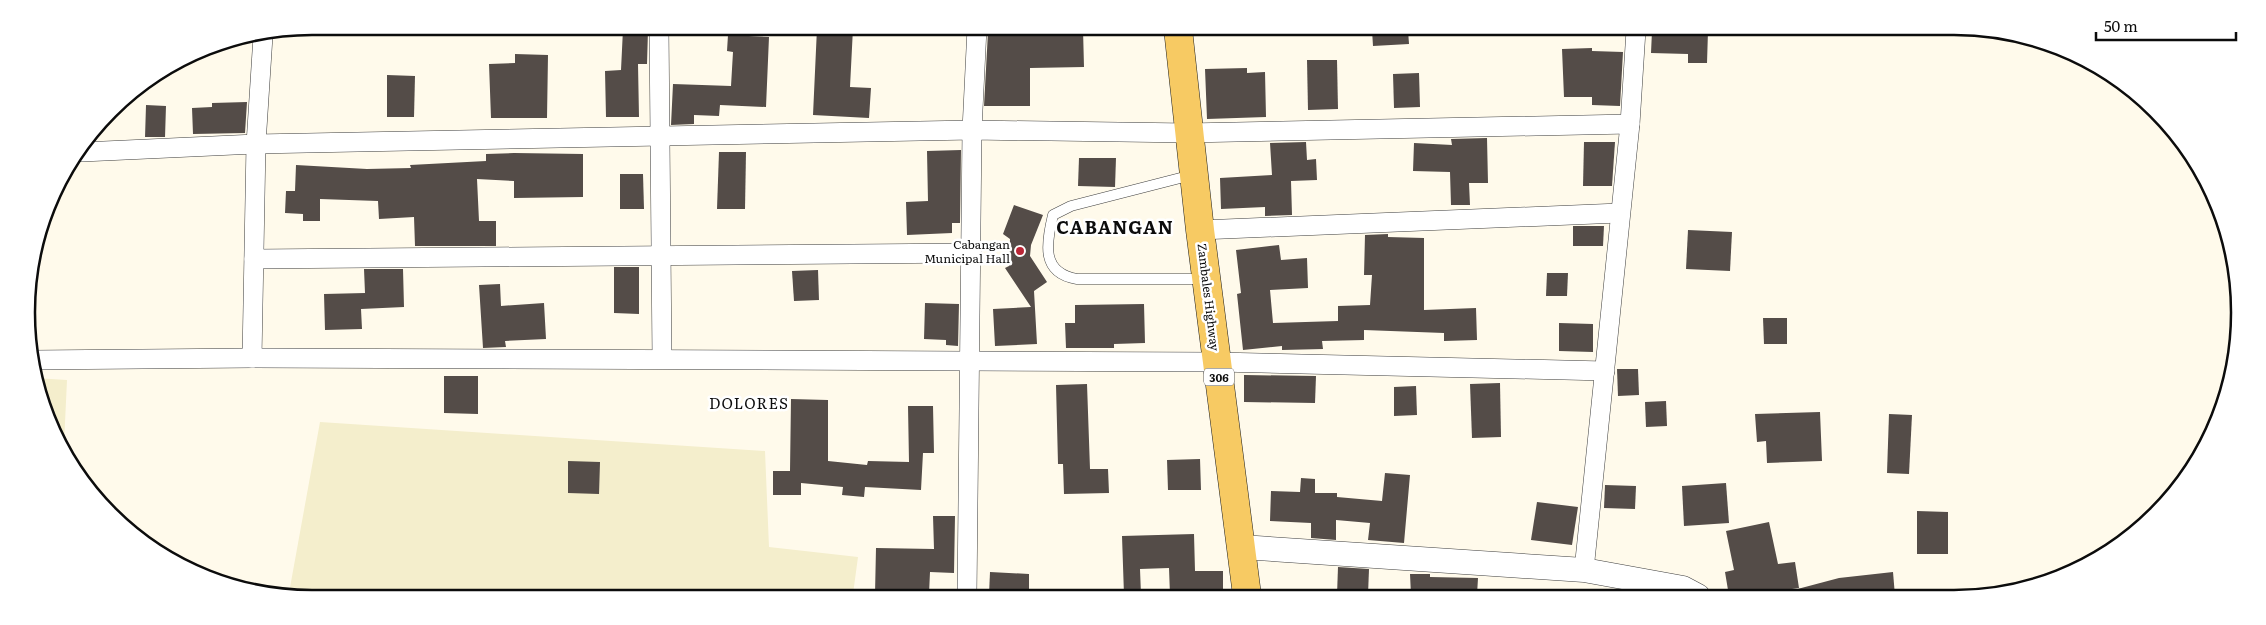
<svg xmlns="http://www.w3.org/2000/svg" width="2266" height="625" viewBox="0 0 2266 625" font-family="Literata,serif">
	<rect width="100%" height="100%" fill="#fffaeb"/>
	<g fill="#f4eecc">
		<path d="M35,378l32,2 -3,64 -28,-57z"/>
		<path d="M320,422l445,29 4,96 89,10 -5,37 -564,-1z"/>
	</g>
	<g fill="#544c48">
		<path d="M817,28h36l-3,59 21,1 -2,30 -56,-3z"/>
		<path d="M999,28l84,1 1,38 -54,1v38h-46l4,-74h11z"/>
		<path d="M623,29l25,1 -1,34h-9l1,53h-33l-1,-46 16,-1z"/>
		<path d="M1372,30h36l1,14 -36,2z"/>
		<path d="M1652,31h56l-1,32h-19v-9l-37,-1z"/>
		<path d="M728,35l41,2 -3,70 -46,-2 -1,11 -25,-1v9l-23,1 2,-41 58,2 2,-34 -6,-1z"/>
		<path d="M1592,48v3l31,1 -3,54 -28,-1v-8h-28l-2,-48z"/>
		<path d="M515,54l33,1 -1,63h-56l-2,-54 26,-1z"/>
		<path d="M1307,60h30l1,49 -30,1z"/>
		<path d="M1247,68v5l18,-1 1,45 -59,2 -2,-50z"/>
		<path d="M1419,73l1,34 -26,1 -1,-34z"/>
		<path d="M387,75l28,1 -1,41h-27z"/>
		<path d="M247,102l-2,31 -52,1 -1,-26 20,-1v-4z"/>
		<path d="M146,105l20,1 -1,31h-20z"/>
		<path d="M1487,138l1,45h-19l1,22h-19l-1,-33 -37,-1 1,-28 38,2 -1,-6z"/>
		<path d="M1306,142l1,18 9,-1 1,21 -26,1 1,34 -27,1v-9l-44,2 -1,-31 52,-3 -2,-32z"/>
		<path d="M1584,142h31l-3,44h-29z"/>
		<path d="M961,150l-1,73h-8v10l-45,2 -1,-33 22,-1 -1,-50z"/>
		<path d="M719,152h27l-1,57h-28z"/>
		<path d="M514,153l69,1v43l-69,1v-17l-37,-2 2,42h17v25h-81l-1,-29 -35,2 -1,-18 -58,-2v22h-17v-7l-18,-1 1,-22h9l1,-26 71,4 44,-1 -1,-3 76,-4v-7z"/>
		<path d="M1079,158h37l-1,29 -37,-1z"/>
		<path d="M620,174h23l1,35h-24z"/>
		<path d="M1014,205l29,10 -12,30 -1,11 17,26 -13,9 3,53 -42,2 -2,-37 38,-2 -26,-39 4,-2 1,-27 -7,-5z"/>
		<path d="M1573,226h31l-1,20h-30z"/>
		<path d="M1688,230l44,2 -2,39 -44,-2z"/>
		<path d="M1388,234v3l36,1v72l52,-2 1,32 -33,1v-8l-80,-3v10l-42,1 1,8 -41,1v-4l-39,4 -6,-56 4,-1 -5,-43 43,-5 2,15 26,-2 1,30 -38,2 3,33 65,-2v-15l32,-1 2,-30h-8l1,-40z"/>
		<path d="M614,267h25v47l-25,-1z"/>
		<path d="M364,269h39l1,38 -43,2 1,20 -37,1 -1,-36 41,-1z"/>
		<path d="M818,270l1,30 -25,1 -2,-30z"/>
		<path d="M1547,273h21l-1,23h-21z"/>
		<path d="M500,284l1,22 43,-3 2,36 -41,2 1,6 -23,1 -4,-63z"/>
		<path d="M925,303l34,1 -1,42 -12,-1v-5l-22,-1z"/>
		<path d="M1144,304l1,39 -31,1v4h-48l-1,-25h10v-18z"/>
		<path d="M1763,318h24v26h-23z"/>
		<path d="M1559,323l34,1v28l-34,-1z"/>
		<path d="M1617,369h21l1,26 -21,1z"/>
		<path d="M1244,375l72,1 -1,27 -71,-1z"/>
		<path d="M444,376h34v38l-34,-1z"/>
		<path d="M1500,383l1,54 -29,1 -2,-54z"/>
		<path d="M1087,384l3,85h18l1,24 -45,1 -1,-30h-5l-2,-79z"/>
		<path d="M1416,386l1,29 -23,1v-29z"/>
		<path d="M791,399l37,1v61l39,4 1,-4 41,1 -1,-56h25l1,47h-11l-2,37 -56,-3 -1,10 -22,-2 1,-8 -42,-4v12h-28v-24h17z"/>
		<path d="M1666,401l1,25 -21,1 -1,-25z"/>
		<path d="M1820,412l2,49 -55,2 -1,-22 -9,1 -2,-28z"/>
		<path d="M1889,414l23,1 -3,59 -22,-1z"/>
		<path d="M1200,459l1,31h-33l-1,-30z"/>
		<path d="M568,461l32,1 -1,32 -31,-1z"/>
		<path d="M1385,473l25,2 -6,68 -36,-3 2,-17 -34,-3v20l-25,-2v-15l-41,-2 1,-30 29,1 1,-14 14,1v14h22v4l45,4z"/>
		<path d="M1726,483l3,40 -45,3 -2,-40z"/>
		<path d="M1605,485l31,1 -1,23 -31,-1z"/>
		<path d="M1537,502l41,5 -6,38 -41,-5z"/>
		<path d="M1917,511l31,1v42h-31z"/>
		<path d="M933,516h22l-1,57 -24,-1 -1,22h-54l1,-46 58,1z"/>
		<path d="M1769,522l9,42 17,-2 4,26 -55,8h-15l-4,-24 9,-2 -8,-39z"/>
		<path d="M1194,534l1,37h28v24h-53l-1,-27 -29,1 1,26h-17l-2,-59z"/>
		<path d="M1338,567l31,2 -1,26h-31z"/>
		<path d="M990,572l39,2v21h-40z"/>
		<path d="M1893,572l2,24h-105v-5l49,-13z"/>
		<path d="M1410,574h20v3l48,1 -1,17h-66z"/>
	</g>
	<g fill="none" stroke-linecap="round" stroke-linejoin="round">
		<defs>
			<path id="service" d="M1192,175l-121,31 -18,9c-7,29 -12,58 24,64h129"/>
			<g id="minor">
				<path d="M659,27l3,332"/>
				<path d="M82,152l174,-8 716,-14 216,3 442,-9"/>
				<path d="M1200,230l420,-17"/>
				<path d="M254,259l718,-6"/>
				<path d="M252,358l4,-214 7,-108"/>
				<path d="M33,360l219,-2 965,4 388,9"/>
				<path d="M1584,570l46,-446 6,-94"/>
				<path d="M967,595l5,-465 5,-102"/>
			</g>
			<path id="tertiary" d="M1241,547l343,23 99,18 15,8"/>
			<path id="primary" d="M1178,29l22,201 47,365"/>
		</defs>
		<use href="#service" stroke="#3f3f3f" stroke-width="11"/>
		<use href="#minor" stroke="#3f3f3f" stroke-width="20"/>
		<use href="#tertiary" stroke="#3f3f3f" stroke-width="25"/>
		<use href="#primary" stroke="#1d1d1d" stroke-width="29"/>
		<use href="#service" stroke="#fff" stroke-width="10"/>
		<use href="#minor" stroke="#fff" stroke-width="19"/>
		<use href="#tertiary" stroke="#fff" stroke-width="24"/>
		<use href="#primary" stroke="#f7ca63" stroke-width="28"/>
	</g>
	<circle fill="#ba2636" stroke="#fff" stroke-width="2" cx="1020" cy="251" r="5"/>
	<g text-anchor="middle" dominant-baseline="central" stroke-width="5" stroke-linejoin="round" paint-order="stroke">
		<rect fill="#fff" stroke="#555" stroke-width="1" x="1204" y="368.5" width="30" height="17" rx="4"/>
		<g font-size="11" font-weight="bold" fill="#0c0c0c">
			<text x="1219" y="377">306</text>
		</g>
		<g font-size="12" fill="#0c0c0c" stroke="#fff" text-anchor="end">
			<text x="1010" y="244">Cabangan<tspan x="1010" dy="14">Municipal Hall</tspan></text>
		</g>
		<g font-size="12" fill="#0c0c0c" stroke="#fff">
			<text transform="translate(1209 297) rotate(83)">Zambales Highway</text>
		</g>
		<g font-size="15" letter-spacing="1" fill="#0c0c0c" stroke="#fff">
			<text x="749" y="402">DOLORES</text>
		</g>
		<g font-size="18" font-weight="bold" letter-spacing="1" fill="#0c0c0c" stroke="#fff">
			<text x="1115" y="226">CABANGAN</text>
		</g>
	</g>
	<path d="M0 0H2266V625H0ZM312 35H1954A277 277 0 0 1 2231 312V313A277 277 0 0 1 1954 590H312A277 277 0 0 1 35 313V312A277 277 0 0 1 312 35Z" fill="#fff" fill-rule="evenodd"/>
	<path fill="none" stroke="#0c0c0c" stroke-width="2.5" d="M312 35H1954A277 277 0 0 1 2231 312V313A277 277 0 0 1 1954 590H312A277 277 0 0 1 35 313V312A277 277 0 0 1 312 35Z"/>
	<path d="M2096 32v8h140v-8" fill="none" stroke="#0c0c0c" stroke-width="2.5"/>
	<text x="2104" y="32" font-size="15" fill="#0c0c0c" stroke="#ffffff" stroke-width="4" paint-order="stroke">50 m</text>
</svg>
